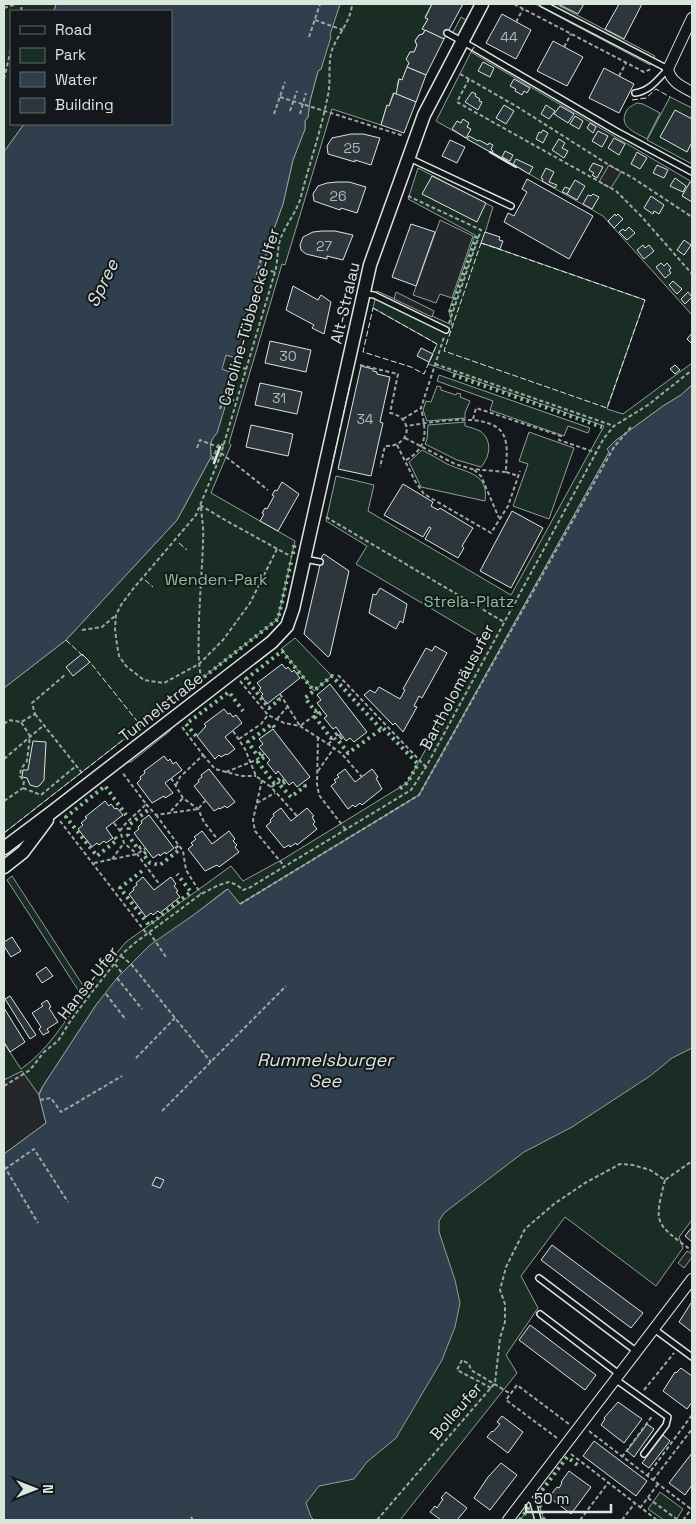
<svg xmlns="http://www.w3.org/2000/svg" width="696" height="1524" viewBox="0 0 696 1524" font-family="'Space Grotesk',sans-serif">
	<rect width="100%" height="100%" fill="#14181c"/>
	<g fill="#1a2d24" stroke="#939e99">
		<path d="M4,4h52l-2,7h-43v113h13l-20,28z"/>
		<path d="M340,4h92l-7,13 3,2 -6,10 3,1 -2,4 -4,1 -4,6 2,4 -3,7h-4l-3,7 2,4 -7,17 -3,-1 -2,6 2,2 -3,7 -3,-1 -4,13 -2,-1 -6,20 -49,-16 -47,156 -3,-1 -53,179 2,2 -20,48 84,48 -17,78 -274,214v-145l62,-48 111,-120 34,-63c0,-12 -3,-14 6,-24l37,-126 13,-51 -1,-5 17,-47 10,-44 12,-31v-8l3,-4 2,-16 8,-30 3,-2 8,-34z"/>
		<path d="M535,4h21l99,52 -5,9z"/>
		<path d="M461,17l5,3 -10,19 -5,-3z"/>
		<path d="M471,52l221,130v133l-89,-99 -167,-95z"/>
		<path d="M670,97l22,11v56l-45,-24z"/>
		<path d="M637,103l6,1 17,9 -13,26c-10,-6 -27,-11 -22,-25 2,-6 6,-8 12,-11z"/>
		<path d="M418,168l75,39 -11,36 163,57 -38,109 16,5 69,-51v22l-11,10 -18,11 -48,35 -5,6 -1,5 -190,343 -179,109 -13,-15 -96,75 -35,41 -53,81 -39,68v-111l17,26c26,-18 44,-47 61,-73l-75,-116 5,-4 74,114 40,-48 105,-76 12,15 42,-23 122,-75 79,-142 -130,-77 11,-18 -41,-25 10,-45 38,9 -6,26 143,84 93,-169 -176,-62 9,-20 -64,-36 4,-17 75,34 -3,-14 26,-76 -67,-36z"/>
		<path d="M439,375l151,53 -2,5 -20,-7 -4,10 -74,-26 3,-9 -56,-20z"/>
		<path d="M437,386l4,1v3l15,5 1,-2 4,1 -1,3 10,4 -5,12v5l-38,3 -4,-11 3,-9 5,1z"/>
		<path d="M465,422v4c5,1 10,3 15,5 13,9 10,26 1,36l-24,-7 -32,-16 2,-5 1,-14z"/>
		<path d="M529,432l45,16 -25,71 -36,-13 15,-42 -9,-3z"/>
		<path d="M422,450c8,4 17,9 25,14 20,9 42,9 38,37l-64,-14 -12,-25z"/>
		<path d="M295,638l37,38 -18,15 -33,-42z"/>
		<path d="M692,1016v204l-13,17 4,11 -27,38 -91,-69 -44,59 17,32 -32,47 11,18 -117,147h-135l165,-308z"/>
		<path d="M660,1492l23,17 -7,11h-12l-16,-11z"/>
		<path d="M537,1497l7,23h-24z"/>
	</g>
	<g fill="#24282b" stroke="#939e99">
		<path d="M609,165l12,7 -10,16 -12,-6z"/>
		<path d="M440,220l33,16 -21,62 -12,-4 -4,9 -23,-8z"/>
		<path d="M396,292l38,19 -2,6 -38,-18z"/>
		<path d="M226,355l13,4 -4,15 -14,-5z"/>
		<path d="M172,726l-2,5 -39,31h-6z"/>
		<path d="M22,1071l17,24 7,28 -42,31v-74z"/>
		<path d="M687,1251l5,3v3l-8,11 -6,-5z"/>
	</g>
	<g fill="#2f3f4d" stroke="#939e99">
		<path d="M56,4h284l-10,31 1,2 -10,32 -3,2 -8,30 -2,16 -3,4v8l-12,31 -10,44 -17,47 -4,27 -23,81 -13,-4 -4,14 13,5 -18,59c-9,10 -6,12 -6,24l-34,63 -111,120 -62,48v-536l20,-28h147v-113h-117z"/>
		<path d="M692,385v663l-20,10 -22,18 -78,51 -48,25 -80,61 -5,8v11l16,48 5,23 -5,24 -13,33 -46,78 -29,24 -13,17 -35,7 -13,17 5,14 3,3h-310v-366l42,-31 -7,-28 4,-9 53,-81 21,-27 33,-33 42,-29 36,-27 12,15 179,-109 190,-343 -2,-3 8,-8 48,-35 18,-11z"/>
	</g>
	<g fill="#2c363c" stroke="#d8e6dc">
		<path d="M432,4h31l-19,35 -22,-10 6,-10 -3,-1z"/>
		<path d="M561,4h23l-6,10 -18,-9z"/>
		<path d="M619,4h23l-18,35 -19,-10z"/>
		<path d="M502,14l29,16 -15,29 -30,-16z"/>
		<path d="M425,30l19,9 -18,36 -19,-8 2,-4 -3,-4 4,-7h4l3,-7 -2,-4 4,-6 4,-1z"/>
		<path d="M553,41l30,16 -16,29 -30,-15z"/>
		<path d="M483,62l11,6 -4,9 -12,-6z"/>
		<path d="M407,67l19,8 -10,27 -20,-8 3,-15 3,1z"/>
		<path d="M604,68l30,16 -15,29 -30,-15z"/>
		<path d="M514,79l16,9 -3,5 -3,-2 -2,4 -7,-4 1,-2 -6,-3z"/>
		<path d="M472,92l4,2 -1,2 5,3 -1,2 3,1 -4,8 -13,-8z"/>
		<path d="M394,93l22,9 -12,31 -23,-8 6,-20 2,1z"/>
		<path d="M504,105l10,6 -8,13 -10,-6z"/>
		<path d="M546,105l9,6 -6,8 -8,-5z"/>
		<path d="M560,106l14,8 -6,9 -14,-9z"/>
		<path d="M675,110l17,9v23l-5,10 -27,-15z"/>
		<path d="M575,116l8,5 -4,8 -9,-5z"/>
		<path d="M463,119l6,4 -2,4 4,2 -5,9 -14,-9 5,-8 4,2z"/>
		<path d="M590,123l6,4 -3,6 -6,-5z"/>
		<path d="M543,130l5,3 -5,10 -7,-4 3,-7 2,1z"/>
		<path d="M598,131l10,5 -6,11 -10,-6z"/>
		<path d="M351,134h12l17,4 -9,27 -16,-5v2l-27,-8 -1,-8 5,-8z"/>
		<path d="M469,136l9,5 1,-1 9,5 1,-2 4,2 -2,4 2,2 -1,2 -25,-14z"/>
		<path d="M614,138l11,6 -6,11 -11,-7z"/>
		<path d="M559,139l6,4 -3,5 6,3 -4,7 -12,-8z"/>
		<path d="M450,140l15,7 -8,16 -15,-7z"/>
		<path d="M505,151l8,4 -3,6 -8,-4z"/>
		<path d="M637,152l10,6 -7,11 -9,-5z"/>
		<path d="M516,159l17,8 -4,7 -16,-10z"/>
		<path d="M593,163l10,4 -6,11 -5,-3 2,-2 -5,-3z"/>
		<path d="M657,165l11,5 -4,8 -11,-5z"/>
		<path d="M546,168l8,4 -5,10 8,3 -2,3 -13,-7 1,-2 -2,-1z"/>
		<path d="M432,176l54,27 -9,19 -55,-28z"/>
		<path d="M675,178l11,8 -3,6 -13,-6z"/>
		<path d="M527,179l66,37 -24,43 -65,-37 4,-9 6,3 13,-24 -5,-3z"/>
		<path d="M575,180l10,6 -8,14 -10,-6z"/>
		<path d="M337,182h12l17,5 -9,26 -16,-5 -1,2 -26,-9 -1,-7 5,-8 9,-3z"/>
		<path d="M690,182l2,2v18l-10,-6z"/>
		<path d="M565,187l5,2 -3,5 -5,-2z"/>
		<path d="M593,194l6,3 -7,12 -9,-5 5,-9 3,1z"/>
		<path d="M651,196l13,9 -5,9 -5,-3 -1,3 -9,-6z"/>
		<path d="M615,214l1,2 2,-2 5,5 -9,9 -6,-7z"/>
		<path d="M411,224l24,8 -19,54 -24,-9z"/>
		<path d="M629,227l6,6 -8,7 -8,-8 4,-3 2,2z"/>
		<path d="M322,231h13l18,4 -10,25 -16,-4v3l-21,-5 -5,-4 -1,-5 3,-8 10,-5z"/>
		<path d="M485,232l15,5 -1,3 4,1 -3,8 -19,-6z"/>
		<path d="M684,240l7,5 -7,10 -7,-5z"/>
		<path d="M643,245l2,3 4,-3 5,6 -10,8 -7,-9z"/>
		<path d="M661,263l3,3 3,-3 4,5 -2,2 2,3 -6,5 -9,-11z"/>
		<path d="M673,281l9,8 -5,5 -8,-9z"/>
		<path d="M293,286l25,14 3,-5 10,7 -7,32 -12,-6 2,-3 -28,-15z"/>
		<path d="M688,292l4,5 -7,7 -4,-5z"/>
		<path d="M692,333v11l-5,-5z"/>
		<path d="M270,341l41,9 -5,22 -41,-9z"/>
		<path d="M421,348l12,6 -4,8 -12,-6z"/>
		<path d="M675,365l5,5 -5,4 -5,-5z"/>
		<path d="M361,366l12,3v2l4,1v2l13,3 -10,45 3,1 -12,53 -33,-7z"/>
		<path d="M260,383l42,9 -5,22 -42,-9z"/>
		<path d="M251,425l42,9 -5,22 -42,-9z"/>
		<path d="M282,482l17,12 -21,37 -18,-10 4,-7 -2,-1 3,-5 2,1 7,-13 -2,-1 3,-5 2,1z"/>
		<path d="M403,484l30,18 -2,4 7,4 2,-2 33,20 -11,18 2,2 -6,10 -33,-19 6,-11 -2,-1 -6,10 -39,-22z"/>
		<path d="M512,511l31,17 -32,60 -31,-17z"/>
		<path d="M324,554l25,17 -19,84 -2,2 -24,-23 18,-78z"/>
		<path d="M380,588l27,16 -4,19 -3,-2 -4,8 -27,-16 4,-19 3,1z"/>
		<path d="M435,646l12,7 -25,45 -3,-2 -5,10 3,1 -14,25 -8,-9 -2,2 -29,-30 6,-5 5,3 4,-6 21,12 5,-9 -2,-1 23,-41 6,3z"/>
		<path d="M82,654l8,8 -17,14 -7,-9z"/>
		<path d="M282,664l4,5 2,-2 4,5 2,-2 6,8 -33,26 -6,-8 2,-2 -4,-4 2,-2 -4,-5z"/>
		<path d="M330,684l37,48 -13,10 -4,-4 -4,3 -10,-14 -3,2 -9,-11 3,-2 -10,-13 4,-3 -4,-5z"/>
		<path d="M224,709l4,5 2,-1 3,4 3,-2 6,8 -17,14 10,12 -8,6 -1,-1 -5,3 -2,-2 -4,4 -18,-23 9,-10 -2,-2z"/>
		<path d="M273,729l37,48 -13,10 -4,-5 -4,3 -11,-14 -2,3 -9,-11 3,-3 -11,-13 4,-3 -4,-5z"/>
		<path d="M33,741l13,1 -2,38 -4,5 -3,2 -7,-2 -3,-7 -5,-1 1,-7h5z"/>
		<path d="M164,756l4,5 2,-2 3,5 3,-2 6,8 -17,13 8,10 -8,5 -1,-2 -12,7 -15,-20 4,-4 -1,-2 5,-4 -1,-2z"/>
		<path d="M209,769l26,33 -8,6 -2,-2 -5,3 -1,-1 -5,3 -20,-25 5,-4 -1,-2 4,-3 -1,-2z"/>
		<path d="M345,769l10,13 17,-13 6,8 -2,1 6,11 -20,16 -2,-2 -5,4 -2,-2 -5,4 -17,-23 5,-4 -2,-2 5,-3 -2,-2z"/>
		<path d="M105,801l4,5 2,-2 4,5 2,-1 6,7 -17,13 7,10 -7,5 -2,-2 -5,4 -2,-2 -5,4 -14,-18 5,-4 -2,-2 6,-5 -2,-1z"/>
		<path d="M281,808l10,13 16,-13 7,8 -2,1 3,5 -2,2 4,5 -20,16 -1,-2 -6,4 -1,-2 -5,3 -18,-22 5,-4 -1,-2 4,-4 -1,-2z"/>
		<path d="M149,815l25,33 -8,6 -1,-2 -5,4 -1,-2 -6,4 -19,-25 5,-4 -1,-2 4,-4 -1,-2z"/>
		<path d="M202,831l10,13 17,-13 6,8 -2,2 4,4 -2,2 4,5 -20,15 -2,-2 -12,6 -17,-22 5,-4 -2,-2 5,-4 -2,-2z"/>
		<path d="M143,877l11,13 17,-13 5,7 -2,2 4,5 -2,1 4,5 -20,16 -2,-2 -5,4 -2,-2 -5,4 -17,-23 5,-4 -1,-2 4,-3 -1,-2z"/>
		<path d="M12,937l9,14 -10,6 -7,-11v-4z"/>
		<path d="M46,967l7,9 -11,7 -6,-9z"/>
		<path d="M10,996l26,39 -6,4 -25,-40z"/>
		<path d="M47,1000l4,7 -2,1 9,14 -11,7 2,3 -6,3 -4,-6 2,-2 -9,-14 11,-7 -2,-2z"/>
		<path d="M4,1008l21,34 -15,10 -6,-10z"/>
		<path d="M156,1177l8,3 -4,8 -8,-3z"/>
		<path d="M692,1227v15l-7,-6z"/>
		<path d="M552,1245l91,68 -12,15 -90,-68z"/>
		<path d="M691,1303l1,1v28l-13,-10z"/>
		<path d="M530,1325l66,50 -11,15 -66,-50z"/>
		<path d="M681,1368l11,8v26l-5,7 -24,-18 12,-19 1,1z"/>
		<path d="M618,1402l24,17 -18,24 -23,-18 4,-6 -1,-1z"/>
		<path d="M502,1416l21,16 -15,21 -21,-16 5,-6 1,1 7,-8 -3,-2z"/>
		<path d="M647,1424l7,5 -20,28 -7,-6z"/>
		<path d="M663,1435l7,6 -21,27 -7,-5z"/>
		<path d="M594,1441l53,40 -11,15 -53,-40z"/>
		<path d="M692,1453v32l-7,10 -16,-12z"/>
		<path d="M501,1463l16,12 -27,35 -16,-12 14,-21z"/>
		<path d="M569,1471l22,16 -20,27 -22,-17 8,-10 2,1 3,-5 -1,-1z"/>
		<path d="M446,1492l21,16 -10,12h-16l-11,-8 5,-6 2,2 6,-9 -2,-1z"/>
	</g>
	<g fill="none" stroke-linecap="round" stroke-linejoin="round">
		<defs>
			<g id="service">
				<path d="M543,4l125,65c-10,10 -18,22 -33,24"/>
				<path d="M447,33l27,15 142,83 76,41"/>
				<path d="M409,158l102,48"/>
				<path d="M365,294l9,1 72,35"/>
				<path d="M305,559l15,3"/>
				<path d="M539,1278l97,73"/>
				<path d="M540,1314l79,60"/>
				<path d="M654,1329l38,28"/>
				<path d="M615,1379l53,38 -2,8 -22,29"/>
				<path d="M527,1496l6,6 5,18"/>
			</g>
			<g id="minor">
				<path d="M692,18l-24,51c3,13 13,17 24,23"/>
				<path d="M508,1520l184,-241"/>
			</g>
			<g id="tertiary">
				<path d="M4,848l48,-36 220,-170 15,-16 6,-17 77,-344 54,-150 58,-111"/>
				<path d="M4,867l19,-15 24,-32"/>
			</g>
		</defs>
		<use href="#service" stroke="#d8e6dc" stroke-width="8"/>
		<use href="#minor" stroke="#d8e6dc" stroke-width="12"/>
		<use href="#tertiary" stroke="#d8e6dc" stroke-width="15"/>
		<g stroke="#9da8a2" stroke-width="2" stroke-dasharray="4 2.5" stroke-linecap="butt">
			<path d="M514,4l130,68 7,-3"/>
			<path d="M4,8l13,-4"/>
			<path d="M21,11l1,-7"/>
			<path d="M315,20l28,10"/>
			<path d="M516,22l7,-13"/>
			<path d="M309,37l11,-33"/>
			<path d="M564,47l7,-13"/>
			<path d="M460,74l56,32 93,59 24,13 59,39"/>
			<path d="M619,76l7,-13"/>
			<path d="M4,79l7,-30"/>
			<path d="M469,79l-12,23 159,89 25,25 51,58"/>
			<path d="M280,97l124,39"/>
			<path d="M290,111l7,-20"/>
			<path d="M274,114l11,-32"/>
			<path d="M300,114l6,-21"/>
			<path d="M691,119l1,-3"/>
			<path d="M408,196l73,34 -32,93"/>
			<path d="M258,268l17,4"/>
			<path d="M255,282l7,-27"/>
			<path d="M435,364l179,62"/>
			<path d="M360,365l38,9 -8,39c24,4 22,34 -5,33l-5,21"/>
			<path d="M237,366l9,3"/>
			<path d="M224,398l12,3"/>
			<path d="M220,409l11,-33"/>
			<path d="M403,419l18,-11 23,-71"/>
			<path d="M473,419l3,-11 85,28 -2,4 38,13"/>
			<path d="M405,438l50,26 17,5 34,3c0,-12 3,-27 -3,-38 -14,-24 -74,-11 -97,-8"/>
			<path d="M397,445l18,36 9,13 67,39 17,-27 12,-35"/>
			<path d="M197,448l3,-8 18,7"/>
			<path d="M221,453l47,37"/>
			<path d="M212,460l7,-16 5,1"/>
			<path d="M406,460c23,-13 20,-29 15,-52"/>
			<path d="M474,470l7,6 18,42"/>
			<path d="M506,472l12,4"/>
			<path d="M200,505l25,15 67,37"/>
			<path d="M201,507c1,12 3,23 2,35 0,23 -10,125 0,139"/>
			<path d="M326,517l178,105"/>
			<path d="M277,549l-27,54 -27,37 -24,24 -35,19 -20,-3 -18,-14 -7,-10 -2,-11 -2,-16 1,-14 5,-10 12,-16 63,-74 24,-58 55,-185c3,-10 2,-22 5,-32 5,-14 15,-26 20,-40 9,-35 21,-69 28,-105 3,-14 0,-27 3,-42 5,-17 20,-31 21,-49"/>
			<path d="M82,630l20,-3 14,-12"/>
			<path d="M338,675l88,92"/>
			<path d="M240,681l28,34 16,8 16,3 28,18 13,9 21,24"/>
			<path d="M280,694l20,32 22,-16"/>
			<path d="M35,714l47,59"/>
			<path d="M277,719l11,-13"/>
			<path d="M4,724l5,-4 12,2 14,-8 -3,-11 34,-29"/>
			<path d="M233,731l12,18 11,27 15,11 26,29"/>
			<path d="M318,737l-1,47 2,11 27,35"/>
			<path d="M239,739l22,-15 7,-9"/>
			<path d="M328,744l13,-10"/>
			<path d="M203,755l12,14 26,7h15"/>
			<path d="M4,759l40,-34"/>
			<path d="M318,771l16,-23"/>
			<path d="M226,772l30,-12 8,-6"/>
			<path d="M171,778l12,20 15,11 6,13 14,18"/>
			<path d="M262,780l-9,40 2,11 29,35"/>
			<path d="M176,785l4,-8 23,-22 -21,-28"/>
			<path d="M271,787l14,-8"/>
			<path d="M23,788l18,7 35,-29"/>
			<path d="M4,801l19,-13 1,-7 -4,-5 1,-7 6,-8 3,-25 -9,-14"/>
			<path d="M257,803l18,-10"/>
			<path d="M146,804l10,11 42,-6 7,-8"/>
			<path d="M171,811l12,-13"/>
			<path d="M156,815l27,36 3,19 15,24"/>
			<path d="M60,821l87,113"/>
			<path d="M114,823l6,8 4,12 13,11 23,31"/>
			<path d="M120,831c7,-11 17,-17 26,-27l-24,-32"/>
			<path d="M112,859l12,-16"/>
			<path d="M94,863l43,-9 9,-6"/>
			<path d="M240,904l179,-109 195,-348 17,-20"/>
			<path d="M149,932l17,25"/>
			<path d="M121,956l10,8 80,98"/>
			<path d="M115,964l7,9"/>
			<path d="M117,978l25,31"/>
			<path d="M106,994l20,26"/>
			<path d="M136,1058l39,-40"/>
			<path d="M4,1086l26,-16 14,-18 14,-11 13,-21 21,-28 30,-38 14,-12 65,-48 18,-9 10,-3 8,3 6,5 6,-2 162,-98 15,-23 178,-329 10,-12 34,-21 44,-35"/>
			<path d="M40,1100l11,-2 10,14 61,-36"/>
			<path d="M162,1111l124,-125"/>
			<path d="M4,1166l34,57"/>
			<path d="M5,1169l29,-20 34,53"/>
			<path d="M665,1180c-12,46 -9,43 27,71"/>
			<path d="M491,1388l-34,-18 5,-10 7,4 2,6 40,24"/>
			<path d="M644,1390l30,-37"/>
			<path d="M589,1431l102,78"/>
			<path d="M557,1438l-51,-38 11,-15 52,39"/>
			<path d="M571,1454l86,66"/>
			<path d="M622,1457l31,-42"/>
			<path d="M647,1476l45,-61"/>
			<path d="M653,1480l39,-51"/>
			<path d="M648,1498l30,22"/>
			<path d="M640,1508l18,-24"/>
			<path d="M191,1517l2,3"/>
			<path d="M377,1520l118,-137 5,-45 5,-16v-18l-5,-14 6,-23 19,-38 29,-25 31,-21 35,-19 13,1 17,5 15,10 27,-19"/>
			<path d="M580,1520l28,-37"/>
			<path d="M622,1520l13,-17"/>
			<path d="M683,1520l9,-12"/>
		</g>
		<use href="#service" stroke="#14181c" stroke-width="5"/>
		<use href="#minor" stroke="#14181c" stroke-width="10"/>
		<use href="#tertiary" stroke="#14181c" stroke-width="12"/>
		<g stroke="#8ac095" stroke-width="4" stroke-dasharray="2.5 4" stroke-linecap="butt">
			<path d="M450,312l27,-76"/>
			<path d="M453,375l149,52"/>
			<path d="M293,554l2,-13"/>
			<path d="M204,677l74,-58 13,-57"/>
			<path d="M278,698l1,2 -10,8 -23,-29 36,-28 32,40"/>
			<path d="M317,710l-2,1 -10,-13 27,-22 49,53"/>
			<path d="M321,713l-6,4 16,21 7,-5"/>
			<path d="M196,736l-10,-12 43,-32 14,19"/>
			<path d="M342,737l-4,3 10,13 35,-25 35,36 -11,19 -8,6"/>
			<path d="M261,753l-4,2 -9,-13 24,-18 3,4"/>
			<path d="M264,757l-6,5 16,21 7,-5"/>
			<path d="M285,782l-5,3 11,12 14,-11 -1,-1"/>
			<path d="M115,837l2,3 -20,16 -31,-39 39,-31 21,29"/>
			<path d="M141,847l-3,2 -10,-14 1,-10 19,-15 2,3"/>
			<path d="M146,852l-3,2 7,9 10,2 19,-15 -3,-4"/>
			<path d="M142,871l-22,17 29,37 42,-33 -14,-18"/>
			<path d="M520,1520l10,-14"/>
			<path d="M544,1520l-7,-23 30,-40 13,10"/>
		</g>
		<g stroke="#d8e6dc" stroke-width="1" stroke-dasharray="6 2.5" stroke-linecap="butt">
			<path d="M471,52l5,-8"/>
			<path d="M632,100l14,-2 10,-9 14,8"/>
			<path d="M481,243l164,57 -38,108 -163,-57z"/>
			<path d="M373,308l64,36 -13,30 -13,-7 -48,-15z"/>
			<path d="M332,465l18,-81"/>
			<path d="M179,543l8,7"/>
			<path d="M145,580l8,7"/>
			<path d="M66,640l17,16"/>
			<path d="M4,833l137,-107 -52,-65"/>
		</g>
		<g stroke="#d8e6dc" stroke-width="2.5">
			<path d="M490,152l26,15"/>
			<path d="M214,463l6,-16"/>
		</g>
	</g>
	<g text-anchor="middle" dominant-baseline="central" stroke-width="4" stroke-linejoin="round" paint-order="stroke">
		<g font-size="14" fill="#adbab4">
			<text x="509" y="37">44</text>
			<text x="352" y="148">25</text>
			<text x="338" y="196">26</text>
			<text x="324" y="246">27</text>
			<text x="288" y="356">30</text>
			<text x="279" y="398">31</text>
			<text x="365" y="419">34</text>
		</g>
		<g font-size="16" fill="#d8e6dc" stroke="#14181c">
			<text transform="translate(345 303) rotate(-77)">Alt-Stralau</text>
			<text transform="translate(249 317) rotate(-74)">Caroline-Tübbecke-Ufer</text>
			<text transform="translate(457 687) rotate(-62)">Bartholomäusufer</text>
			<text transform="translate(161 707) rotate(-38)">Tunnelstraße</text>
			<text transform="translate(88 983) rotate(-52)">Hansa-Ufer</text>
			<text transform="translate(456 1411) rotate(-49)">Bolleufer</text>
		</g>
		<g font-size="16" fill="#8ac095" stroke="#14181c">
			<text x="216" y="579">Wenden-Park</text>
			<text x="469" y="601">Strela-Platz</text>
		</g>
		<g font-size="18" font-style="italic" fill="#d8e6dc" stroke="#14181c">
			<text transform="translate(102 283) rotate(-64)">Spree</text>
			<text x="325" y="1059">Rummelsburger<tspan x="325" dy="21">See</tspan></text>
		</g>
	</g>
	<rect width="696" height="1524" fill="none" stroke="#d8e6dc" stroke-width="10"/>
	<rect x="10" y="10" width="162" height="115" fill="#14181c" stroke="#626a69"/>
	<rect x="20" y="26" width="25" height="8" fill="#14181c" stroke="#626a69"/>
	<text x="55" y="35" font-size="15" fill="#d8e6dc">Road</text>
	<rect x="20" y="48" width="25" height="15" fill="#1a2d24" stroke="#626a69"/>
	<text x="55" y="60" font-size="15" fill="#d8e6dc">Park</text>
	<rect x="20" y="72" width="25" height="15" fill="#2f3f4d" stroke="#626a69"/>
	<text x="55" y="85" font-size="15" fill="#d8e6dc">Water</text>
	<rect x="20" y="98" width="25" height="15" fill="#2c363c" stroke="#626a69"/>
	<text x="55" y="110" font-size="15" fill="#d8e6dc">Building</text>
	<g transform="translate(35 1489) rotate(90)" stroke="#14181c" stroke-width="4" paint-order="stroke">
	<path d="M0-4L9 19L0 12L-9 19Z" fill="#d8e6dc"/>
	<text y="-8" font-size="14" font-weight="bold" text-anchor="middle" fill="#d8e6dc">N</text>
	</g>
	<path d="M526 1504v8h85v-8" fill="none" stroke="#d8e6dc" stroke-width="2.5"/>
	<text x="534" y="1504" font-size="15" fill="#d8e6dc" stroke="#14181c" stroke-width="4" paint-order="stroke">50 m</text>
</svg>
